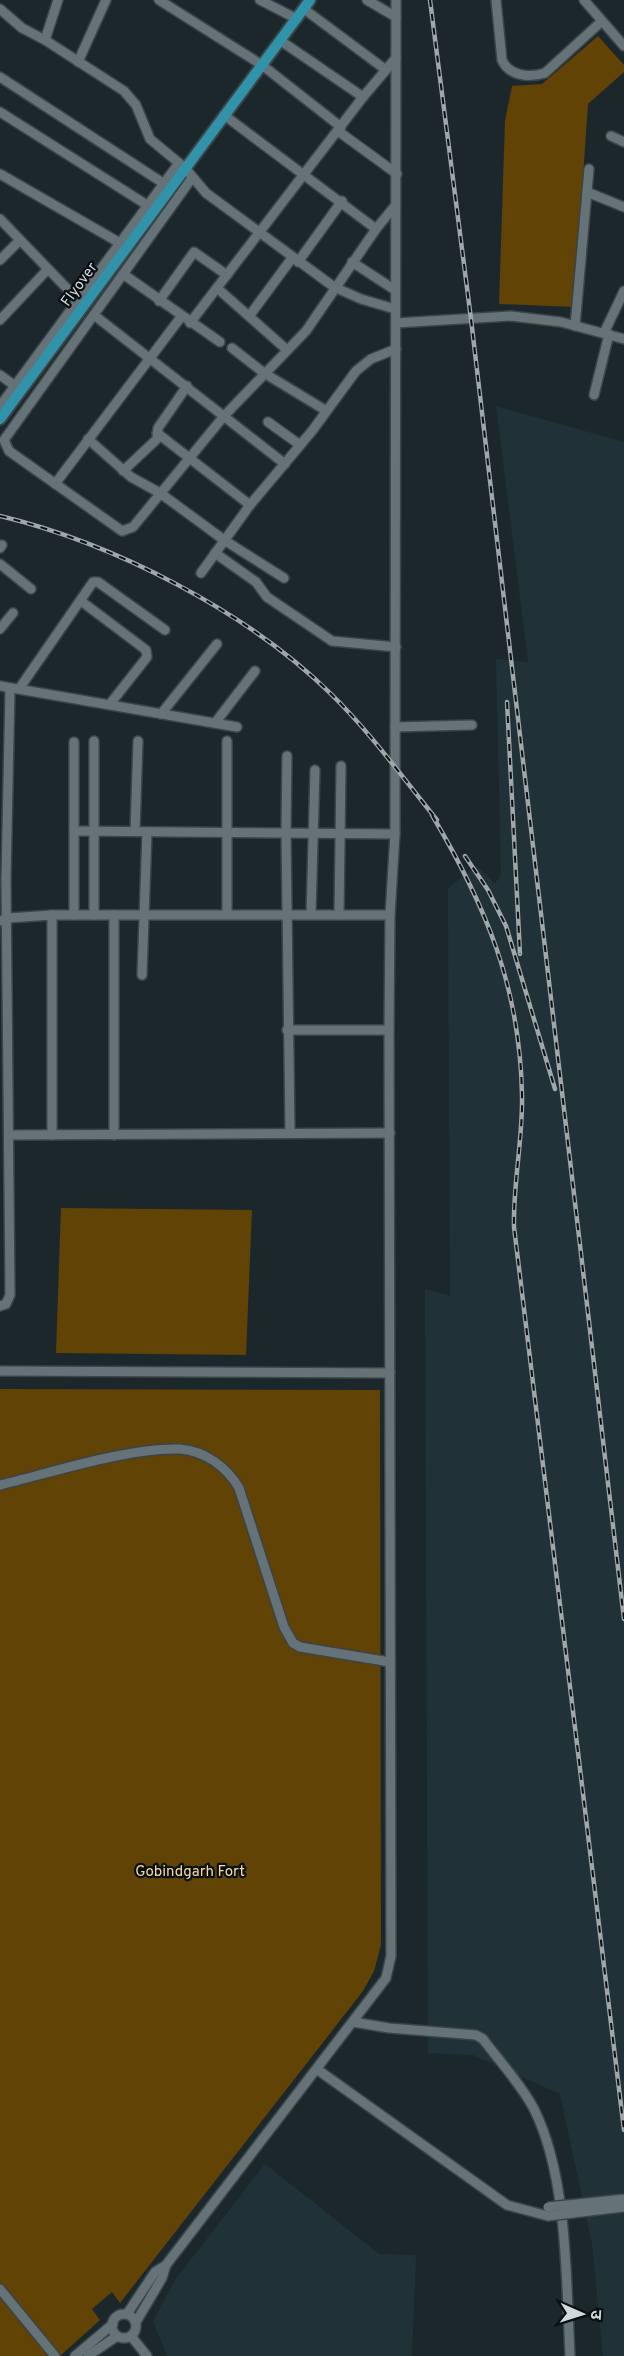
<svg xmlns="http://www.w3.org/2000/svg" width="624" height="2356" viewBox="0 0 624 2356" font-family="Overpass,'Noto Sans Devanagari',sans-serif">
	<rect width="100%" height="100%" fill="#1c272b"/>
	<g fill="#203238">
		<path d="M496,406l128,36v1914h-21l-11,-113 -32,-149 -87,-39 -45,-2 -3,-764 25,7 -2,-408 29,-22 18,18 6,-10 -5,-215 32,3z"/>
		<path d="M265,2164l114,90 37,1 -4,101h-245l-14,-35 22,-41z"/>
	</g>
	<g fill="#614305">
		<path d="M598,36l26,29v7l-36,32 -14,203 -75,-3 6,-183 7,-35 30,-2z"/>
		<path d="M61,1208l191,2 -6,145 -190,-2z"/>
		<path d="M0,1389l380,1 1,555 -7,26 -11,20 -243,312 -8,-11 -20,17 8,11 -40,36h-60z"/>
	</g>
	<g fill="none" stroke-linecap="round" stroke-linejoin="round">
		<defs>
			<g id="minor">
				<path d="M58,0l-13,40 79,51 12,14 14,34 35,29 21,25 128,94 27,12 34,10"/>
				<path d="M159,0l103,65 79,62"/>
				<path d="M260,0l37,19"/>
				<path d="M367,0l29,17"/>
				<path d="M496,0l6,60c7,16 27,18 43,13l57,-52"/>
				<path d="M584,0l40,46"/>
				<path d="M0,9l22,19 23,12"/>
				<path d="M304,9l82,61"/>
				<path d="M281,41l82,56"/>
				<path d="M78,62l28,-62"/>
				<path d="M0,77l163,106"/>
				<path d="M0,112l147,93"/>
				<path d="M224,115l152,114"/>
				<path d="M338,131l59,43"/>
				<path d="M611,136l13,6"/>
				<path d="M0,174l120,69"/>
				<path d="M192,178l-188,262 5,11 113,80 11,-4 91,-111 82,-85 70,-102 18,-22"/>
				<path d="M587,192l37,15"/>
				<path d="M0,219l79,82"/>
				<path d="M0,260l20,-20"/>
				<path d="M298,262l44,-61"/>
				<path d="M352,262l43,28"/>
				<path d="M123,274l97,68"/>
				<path d="M217,288l69,61"/>
				<path d="M159,301l35,-49 33,23"/>
				<path d="M94,315l191,149"/>
				<path d="M250,315l42,-57"/>
				<path d="M0,320l48,-51"/>
				<path d="M190,323l173,-226 33,-39"/>
				<path d="M396,323l115,-7 50,6 63,17"/>
				<path d="M575,326l14,-157"/>
				<path d="M604,333l20,-42"/>
				<path d="M232,348l32,25 61,37"/>
				<path d="M0,375l15,11"/>
				<path d="M594,395l15,-61"/>
				<path d="M0,406l179,-243"/>
				<path d="M268,422l32,23"/>
				<path d="M157,433l93,72"/>
				<path d="M88,439l43,38 29,16 64,47 60,38"/>
				<path d="M123,471l34,-32 1,-11 29,-42"/>
				<path d="M55,484l126,-167"/>
				<path d="M0,548l2,-3"/>
				<path d="M215,553l41,29 11,15 65,44 64,6"/>
				<path d="M0,564l31,25"/>
				<path d="M201,573l49,-68 62,-74 44,-60 15,-12 25,-10"/>
				<path d="M81,601l65,49 1,7 -37,47"/>
				<path d="M0,629l13,-16"/>
				<path d="M0,686l237,41"/>
				<path d="M19,689l74,-107h5l67,48"/>
				<path d="M161,714l56,-70"/>
				<path d="M215,723l40,-52"/>
				<path d="M395,727l77,-2"/>
				<path d="M287,756l-1,76 4,301"/>
				<path d="M74,831l321,3"/>
				<path d="M135,831l3,-90"/>
				<path d="M227,914v-173"/>
				<path d="M311,914l4,-144"/>
				<path d="M52,915v220"/>
				<path d="M74,915v-173"/>
				<path d="M94,915v-174"/>
				<path d="M339,915l2,-149"/>
				<path d="M0,921l8,-3 44,-3h338"/>
				<path d="M142,975l5,-143"/>
				<path d="M287,1030h102"/>
				<path d="M10,1135l380,-2"/>
				<path d="M114,1135v-220"/>
				<path d="M0,1306l6,-2 4,-9 -4,-415 4,-192"/>
				<path d="M0,1371l390,2"/>
				<path d="M0,1485c50,-12 130,-38 180,-36 25,2 47,18 59,39l45,139 9,16 7,4 90,15"/>
				<path d="M353,2022l36,6 87,7 7,4c17,23 38,45 51,70 34,68 32,172 36,247"/>
				<path d="M318,2070l189,135 41,11"/>
				<path d="M0,2289l55,67"/>
				<path d="M127,2314l28,-42 11,-7 220,-287 5,-22 -2,-926 1,-115 5,-81 1,-834"/>
				<circle cx="124" cy="2326" r="12"/>
				<path d="M136,2322l26,-44 4,-13"/>
				<path d="M131,2336l16,20"/>
				<path d="M75,2356l38,-32"/>
				<path d="M88,2356l29,-20"/>
			</g>
			<path id="major" d="M0,419l310,-419"/>
		</defs>
		<use href="#minor" stroke="#3b4447" stroke-width="12"/>
		<use href="#major" stroke="#3b4447" stroke-width="14"/>
		<use href="#minor" stroke="#657277" stroke-width="9"/>
		<use href="#major" stroke="#3093aa" stroke-width="10"/>
		<defs>
			<g id="rail">
				<path d="M430,0l41,319 153,1300"/>
				<path d="M0,516c113,27 248,96 331,178 39,38 72,84 106,126"/>
				<path d="M507,702l13,252"/>
				<path d="M432,815c54,91 88,172 90,280 1,44 -9,88 -8,132l110,903"/>
				<path d="M465,856l23,34 18,36 49,163"/>
			</g>
		</defs>
		<use href="#rail" stroke="#9ea7a9" stroke-width="4.5"/>
		<use href="#rail" stroke="#0a0f11" stroke-width="2" stroke-dasharray="7" stroke-linecap="butt"/>
		<defs>
			<g id="minor-bridge">
				<path d="M548,2207l76,-8"/>
				<path d="M548,2216l76,-9"/>
			</g>
		</defs>
		<use href="#minor-bridge" stroke="#3b4447" stroke-width="12" stroke-linecap="butt"/>
		<use href="#minor-bridge" stroke="#657277" stroke-width="9"/>
	</g>
	<g text-anchor="middle" dominant-baseline="central" stroke-width="4.5" stroke-linejoin="round" paint-order="stroke">
		<g font-size="15" fill="#d1d9db" stroke="#0a0f11">
			<text transform="translate(80 285) rotate(-54)">Flyover</text>
		</g>
		<g font-size="15" fill="#f9d8a3" stroke="#0a0f11">
			<text x="190" y="1872">Gobindgarh Fort</text>
		</g>
	</g>
	<g transform="translate(582 2314) rotate(93)" stroke="#0a0f11" stroke-width="4.5" paint-order="stroke">
	<path d="M0-4.5L10 22L0 15L-10 22Z" fill="#d1d9db"/>
	<text y="-9" font-size="16" font-weight="bold" text-anchor="middle" fill="#d1d9db">उ</text>
	</g>
</svg>
